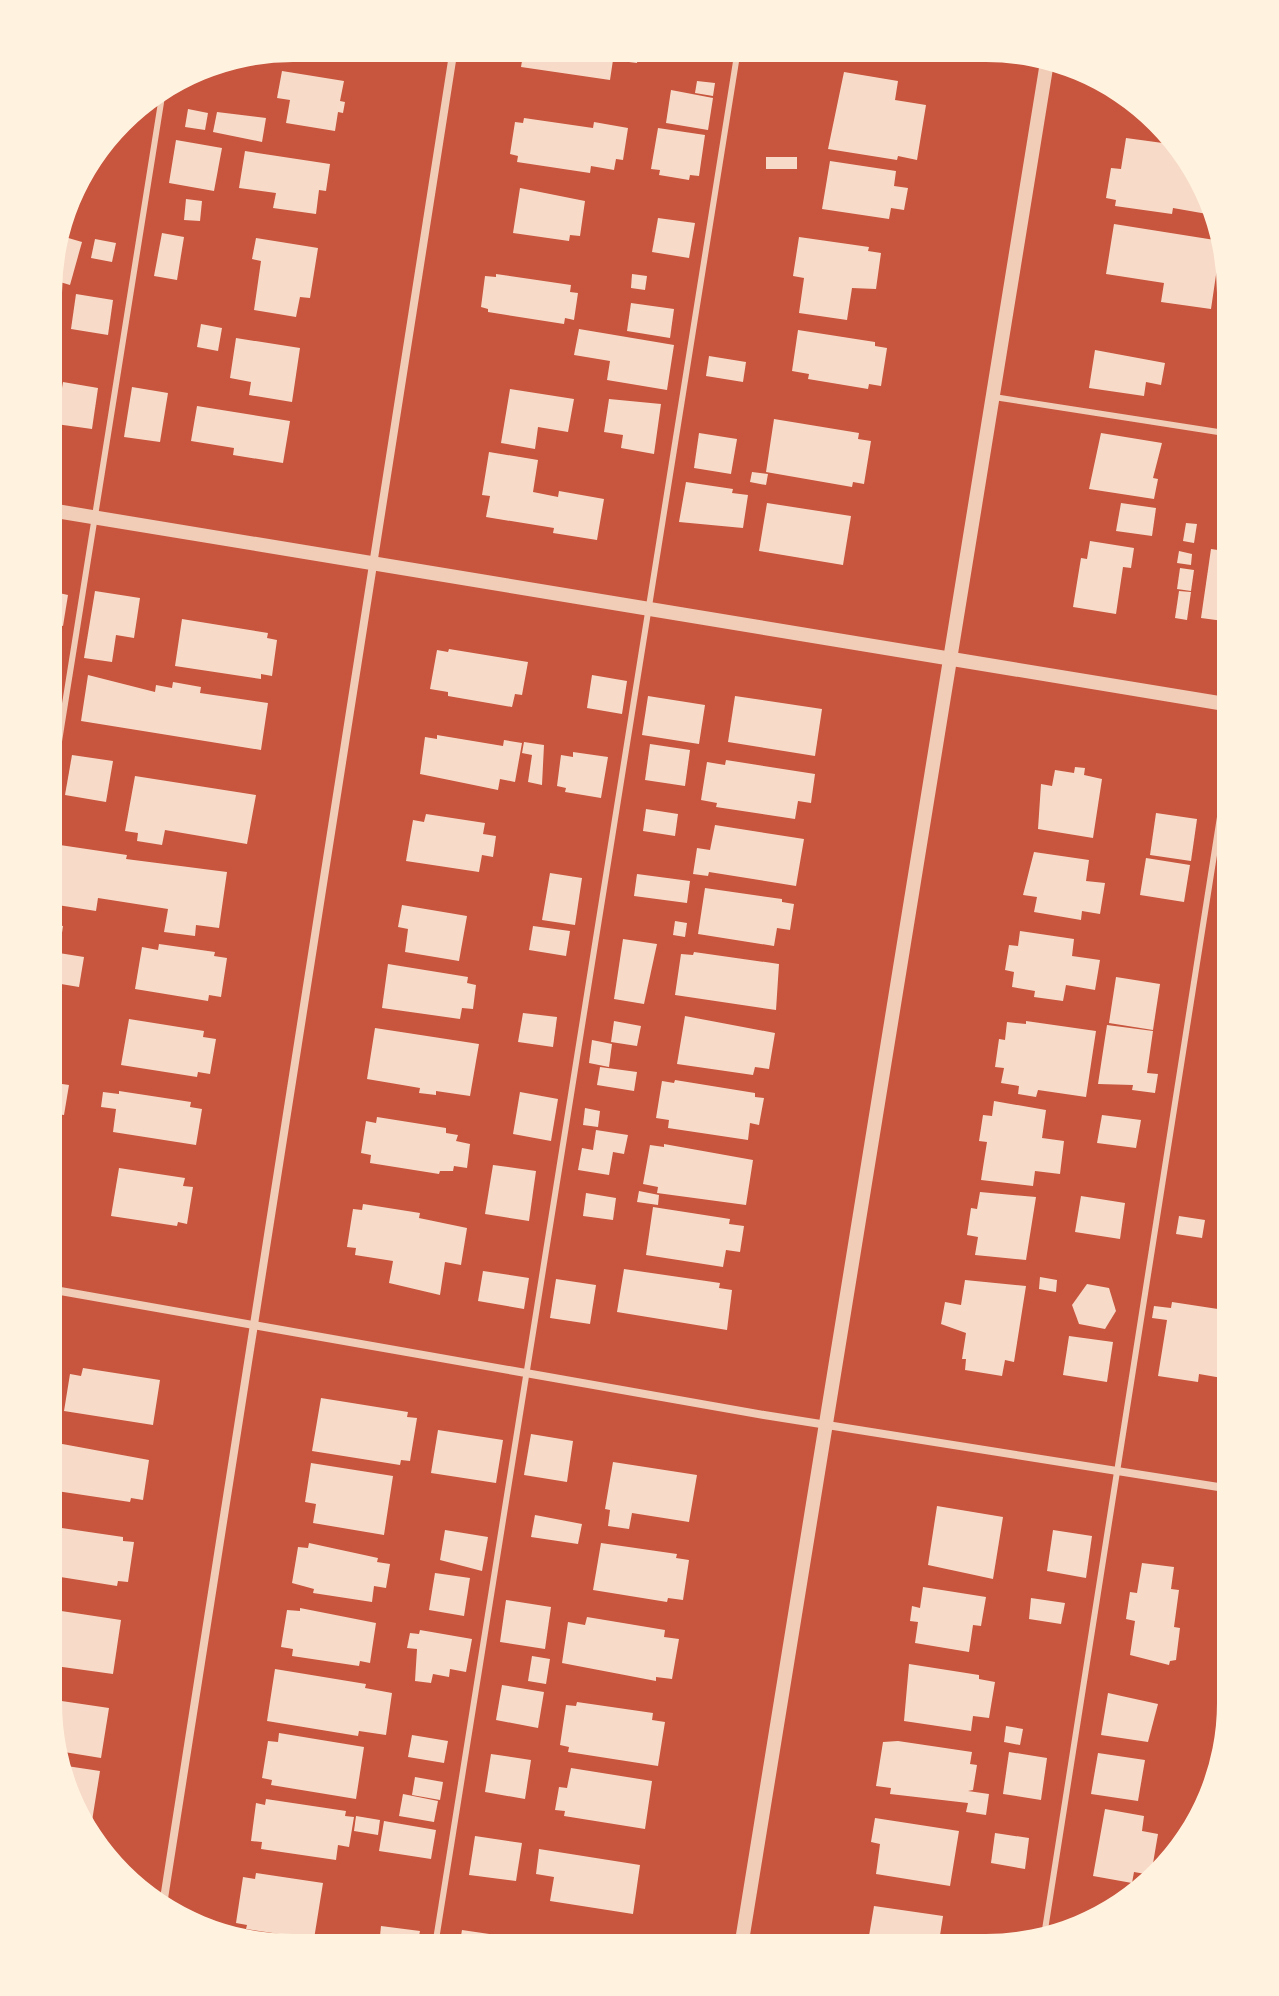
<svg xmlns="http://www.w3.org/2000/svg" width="1279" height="1996" viewBox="0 0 1279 1996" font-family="'Space Grotesk',sans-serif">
	<rect width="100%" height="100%" fill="#c8553d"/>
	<g fill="#f7dbc8">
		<path d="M308,48h40l-1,6 -6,2 -33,-5z"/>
		<path d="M524,49h115l-2,14 -24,-3 -3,20 -89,-13z"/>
		<path d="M282,71l62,10 -4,20 5,1 -2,11 -5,-1 -3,19 -49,-8 4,-23 -13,-2z"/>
		<path d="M844,72l54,9 -3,19 31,5 -9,55 -19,-4 -1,4 -69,-11z"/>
		<path d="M697,81l18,2 -2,13 -18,-3z"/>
		<path d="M671,90l42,8 -5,32 -42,-7z"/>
		<path d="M188,109l20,4 -3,17 -20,-3z"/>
		<path d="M217,112l49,6 -4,24 -49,-10z"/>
		<path d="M524,118l69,10 1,-6 34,6 -5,32 -7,-1 -2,11 -23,-4 -1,7 -73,-11 1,-6 -8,-2 5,-32 8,1z"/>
		<path d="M658,128l47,7 -6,41 -9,-1 -1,5 -30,-5 1,-5 -9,-1z"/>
		<path d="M1126,138l44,6 40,52 -3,18 -34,-6 -1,6 -57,-8 1,-6 -10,-2 5,-30 10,1z"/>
		<path d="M176,140l46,8 -8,43 -45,-8z"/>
		<path d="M245,151l85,13 -4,27 -7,-1 -3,24 -43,-6 3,-15 -37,-5z"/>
		<rect x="766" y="157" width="31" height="12"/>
		<path d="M830,161l66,10 -2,15 14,2 -4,22 -13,-2 -2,11 -67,-10z"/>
		<path d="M520,188l65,13 -5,35 -10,-1 -1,6 -56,-8z"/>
		<path d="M186,199l16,2 -2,20 -16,-1z"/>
		<path d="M658,218l37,5 -6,35 -37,-6z"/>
		<path d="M1114,224l107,17 -10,68 -50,-7 3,-19 -58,-9z"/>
		<path d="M162,233l22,4 -7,43 -23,-4z"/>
		<path d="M58,235l24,7 -12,43 -20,-6v-18z"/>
		<path d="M799,237l70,10 -1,4 13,2 -5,36 -24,-1 -5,32 -48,-7 5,-35 -11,-2z"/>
		<path d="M256,238l62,10 -8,50 -10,-1 -4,20 -42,-7 7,-49 -9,-2z"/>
		<path d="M95,239l21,4 -4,19 -21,-4z"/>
		<path d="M496,274l75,11 -1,7 8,1 -4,27 -9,-2 -1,6 -76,-12v-3l-7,-2 4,-31 11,1z"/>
		<path d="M632,274l15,2 -2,14 -14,-2z"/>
		<path d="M76,294l37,6 -5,35 -37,-6z"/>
		<path d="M631,303l43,6 -4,29 -43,-7z"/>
		<path d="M201,324l21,4 -4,23 -21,-4z"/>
		<path d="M579,329l95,16 -7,45 -60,-10 3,-19 -36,-6z"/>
		<path d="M798,330l77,12v4l12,2 -6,38 -12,-2 -1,5 -60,-10 1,-5 -17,-3z"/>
		<path d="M236,338l64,10 -8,54 -43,-7 2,-13 -21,-4z"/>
		<path d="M1095,350l70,13 -4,22 -15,-3 -2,14 -55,-8z"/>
		<path d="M709,356l37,6 -3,20 -37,-6z"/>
		<path d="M1226,381h5v32l-10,-2z"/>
		<path d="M63,382l35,6 -6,41 -36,-5z"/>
		<path d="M132,387l36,6 -8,49 -36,-5z"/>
		<path d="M510,389l64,10 -6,33 -30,-5 -3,22 -34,-6z"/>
		<path d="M609,399l52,5 -7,50 -33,-6 2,-13 -19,-3z"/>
		<path d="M197,406l93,15 -7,42 -50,-8 1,-7 -43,-7z"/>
		<path d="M774,419l85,14 -1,6 13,2 -7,43 -11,-2 -1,5 -86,-15z"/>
		<path d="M699,433l38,6 -6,35 -37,-6z"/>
		<path d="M1101,433l61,10 -9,35 5,1 -4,20 -65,-10z"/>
		<path d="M489,452l49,8 -5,32 25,5 1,-6 45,8 -7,41 -44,-7 1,-5 -68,-11 4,-21 -8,-1z"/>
		<path d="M1229,453h2v20l-5,-1z"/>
		<path d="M752,472l16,2 -2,11 -16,-3z"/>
		<path d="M686,482l47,7 -1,4 16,2 -5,33 -64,-6z"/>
		<path d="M767,503l84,13 -8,49 -84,-14z"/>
		<path d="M1121,503l35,5 -4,28 -36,-5z"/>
		<path d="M1186,523l11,1 -3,19 -11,-2z"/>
		<path d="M1090,541l44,7 -3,20 -8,-1 -7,47 -43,-7 8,-49 6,1z"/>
		<path d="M1211,549l20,3v70l-30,-4z"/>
		<path d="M1179,551l13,3 -1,11 -14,-2z"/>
		<path d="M1180,568l14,2 -3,21 -14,-2z"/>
		<path d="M50,591l18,4 -5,31 -13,-3z"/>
		<path d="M95,591l45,7 -6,40 -18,-3 -4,27 -28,-4z"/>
		<path d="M1179,591l12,1 -4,28 -12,-2z"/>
		<path d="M182,619l86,14 -1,5 10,2 -5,36 -11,-2v5l-86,-13z"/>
		<path d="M449,649l79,13 -6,33 -7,-1 -3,13 -64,-11v-4l-18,-3 7,-39 11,2z"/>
		<path d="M88,675l67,17 1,-7 16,3 1,-6 28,5 -1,6 68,10 -7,47 -180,-29z"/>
		<path d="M592,675l35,6 -5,33 -35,-6z"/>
		<path d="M648,696l57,9 -6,39 -57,-9z"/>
		<path d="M735,696l87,13 -7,47 -87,-14z"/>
		<path d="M437,735l66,11 1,-6 18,3 -7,39 -15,-3 -2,11 -78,-16 5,-37 12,2z"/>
		<path d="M524,742l20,3 -2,40 -14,-3 4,-27 -10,-2z"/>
		<path d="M650,744l40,6 -5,36 -40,-6z"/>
		<path d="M573,752l35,5 -7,41 -36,-6 1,-4 -9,-2 4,-31 12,2z"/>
		<path d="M72,755l41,6 -7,41 -41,-7z"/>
		<path d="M726,760l89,14 -4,29 -13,-2 -3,18 -79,-12 1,-4 -16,-3 6,-38 18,3z"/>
		<path d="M1075,767l10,1 -1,7 18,4 -9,59 -55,-9 3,-45 11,2 3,-16 19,3z"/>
		<path d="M135,776l121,19 -9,49 -82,-14 -3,15 -25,-4 1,-8 -13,-2z"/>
		<path d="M646,809l32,5 -3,22 -32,-5z"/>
		<path d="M1156,813l41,6 -6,42 -41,-6z"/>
		<path d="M426,814l59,9 -2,11 13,2 -3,21 -11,-2 -3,17 -73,-11 7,-41 11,2z"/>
		<path d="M715,825l89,14 -8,47 -87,-14 -1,4 -15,-2 4,-26 13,2z"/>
		<path d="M60,845l67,10 -1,4 101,13 -8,56 -23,-3 -1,11 -31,-4 4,-23 -70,-11 -2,13 -45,-7z"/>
		<path d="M1034,852l55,8 -3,21 19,2 -5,31 -18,-3 -1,9 -47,-8 3,-15 -14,-2z"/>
		<path d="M1146,858l44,7 -6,37 -44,-7z"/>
		<path d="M550,873l32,5 -7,47 -33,-5z"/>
		<path d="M637,874l53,7 -3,22 -53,-7z"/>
		<path d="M705,888l77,11v3l12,2 -4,26 -13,-2 -3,18 -76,-12z"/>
		<path d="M402,905l65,11 -8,45 -54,-9 3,-23 -10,-2z"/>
		<path d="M675,921l12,2 -2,14 -12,-2z"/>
		<path d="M49,924l14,2 -4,27 25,4 -5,30 -30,-5z"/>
		<path d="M533,926l37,5 -4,25 -37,-6z"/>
		<path d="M1020,931l54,8 -2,17 28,4 -5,30 -29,-5 -3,16 -29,-4 1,-6 -23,-4 2,-15 -9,-2 4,-25 9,1z"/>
		<path d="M623,939l34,5 -13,60 -30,-5z"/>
		<path d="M159,944l56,8 -1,4 13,2 -6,39 -12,-2 -1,6 -73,-12 7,-42 16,3z"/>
		<path d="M694,952l85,12 -3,46 -101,-15 6,-41 12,1z"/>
		<path d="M388,964l80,13 -1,6 9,2 -3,24 -11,-1 -2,11 -78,-11z"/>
		<path d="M1116,977l44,7 -7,46 -44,-7z"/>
		<path d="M523,1013l34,4 -4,30 -35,-5z"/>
		<path d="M685,1016l90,17 -6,36 -14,-2 -2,8 -76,-11z"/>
		<path d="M129,1019l75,12 -1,6 13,2 -6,35 -12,-2 -1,5 -76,-12z"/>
		<path d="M614,1021l27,5 -4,20 -26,-4z"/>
		<path d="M1026,1021l70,10 -10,66 -48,-7 -2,7 -18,-3 1,-8 -18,-3 3,-15 -9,-1 4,-28 6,1 2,-18 19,2z"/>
		<path d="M1107,1025l46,6 -6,42 11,1 -3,19 -23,-3 1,-5 -35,-1z"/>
		<path d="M375,1028l104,16 -9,52 -34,-5v4l-17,-2 1,-5 -53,-9z"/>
		<path d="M592,1040l20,4 -3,23 -20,-4z"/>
		<path d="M600,1067l37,5 -3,19 -37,-6z"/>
		<path d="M675,1080l80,13v4l9,1 -5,27 -9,-2 -2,17 -80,-12 1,-8 -13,-2 6,-37 12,2z"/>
		<path d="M49,1082l20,3 -5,30 -15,-2z"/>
		<path d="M119,1091l72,11 -1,5 12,2 -6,36 -83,-13 3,-23 -15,-2 2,-15 16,2z"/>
		<path d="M520,1092l38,7 -7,42 -38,-7z"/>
		<path d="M994,1101l52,9 -4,28 22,3 -4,33 -25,-3 -2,15 -52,-6 6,-38 -8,-1 4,-26 9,1z"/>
		<path d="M585,1108l15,3 -2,16 -15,-2z"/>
		<path d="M1102,1115l39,5 -5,28 -39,-5z"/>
		<path d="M377,1117l69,11v5l12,2 -2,6 14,3 -3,24 -13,-2 -1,5h-13l-1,3 -69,-11 1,-8 -10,-2 5,-32 10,2z"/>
		<path d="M596,1130l32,5 -4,19 -11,-2 -4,23 -31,-5 4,-22 11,2z"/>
		<path d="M664,1144l89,16 -7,45 -89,-12 1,-6 -15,-3 7,-39 14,2z"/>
		<path d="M49,1145l5,1 -4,23h-1z"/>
		<path d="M493,1165l43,6 -7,50 -44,-7z"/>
		<path d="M119,1168l66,10 -2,8 10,1 -6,37 -9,-2 -1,4 -66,-10z"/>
		<path d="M639,1191l20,4 -1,10 -21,-3z"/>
		<path d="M980,1192l56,5 -10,63 -51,-5 3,-18 -11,-2 4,-27 6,1z"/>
		<path d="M586,1193l30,5 -3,22 -30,-4z"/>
		<path d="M1081,1196l44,7 -5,36 -45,-7z"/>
		<path d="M363,1204l57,9 -1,5 48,10 -6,37 -16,-3 -5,33 -51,-12 4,-22 -38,-6 1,-7 -9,-1 6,-38 9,1z"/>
		<path d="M653,1207l77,12 -1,5 15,2 -4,26 -14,-2 -3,17 -77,-12z"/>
		<path d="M1179,1216l26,4 -3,18 -26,-4z"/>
		<path d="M624,1269l96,14 -1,5 13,2 -5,40 -110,-18z"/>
		<path d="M483,1271l46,7 -5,31 -46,-8z"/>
		<path d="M1040,1277l17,3 -1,12 -17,-3z"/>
		<path d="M556,1279l40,6 -6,39 -40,-6z"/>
		<path d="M965,1280l61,6 -12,76 -9,-2 -3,16 -37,-6 1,-11h-4l4,-26 -25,-9 4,-22 16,3z"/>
		<path d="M1087,1284l22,4 7,23 -11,18 -26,-5 -7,-19z"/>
		<path d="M1172,1302l59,9 -9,67 -23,-4 -1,8 -40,-6 9,-56 -15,-2 2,-12 17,2z"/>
		<path d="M1069,1336l44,6 -6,40 -44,-7z"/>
		<path d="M83,1368l77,12 -7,45 -89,-14 6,-37 11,2z"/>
		<path d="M321,1398l87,14 -1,5 10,1 -7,43 -9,-1 -1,5 -88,-14z"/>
		<path d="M438,1430l65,10 -7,43 -65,-10z"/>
		<path d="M531,1434l42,7 -6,41 -43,-7z"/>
		<path d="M57,1443l92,17 -6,40 -12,-2 -1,4 -80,-12z"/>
		<path d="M613,1462l84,13 -8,47 -57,-9 -3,16 -21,-3 2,-16 -5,-1z"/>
		<path d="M311,1463l82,13 -9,59 -71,-12 3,-19 -11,-2z"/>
		<path d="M937,1506l66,11 -10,62 -65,-14z"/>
		<path d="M535,1515l47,9 -4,20 -47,-7z"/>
		<path d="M48,1526l75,11v4l11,1 -6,40 -10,-1 -1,5 -69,-11z"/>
		<path d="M445,1530l43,7 -6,34 -42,-11z"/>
		<path d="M1053,1530l39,6 -6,42 -39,-7z"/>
		<path d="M309,1543l69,15 -1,4 13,2 -4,24 -12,-2 -2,16 -59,-9 1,-4 -22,-6 6,-36 10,1z"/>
		<path d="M601,1543l76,11 -1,4 13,2 -6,40 -15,-2 -1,4 -74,-12z"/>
		<path d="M1142,1563l32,4 -3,22 8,1 -5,37 6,1 -4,32 -6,1 -1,4 -39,-10 5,-34 -9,-2 4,-27 7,1z"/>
		<path d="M435,1573l35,5 -6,38 -35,-6z"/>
		<path d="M923,1587l63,10 -5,29 -8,-1 -4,27 -54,-9 3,-21 -8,-1 2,-15 8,2z"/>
		<path d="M1031,1598l34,5 -4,21 -32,-5z"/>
		<path d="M506,1600l45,7 -6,42 -45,-7z"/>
		<path d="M300,1608l76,15 -6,40 -10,-2 -1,5 -67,-10 1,-7 -12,-2 6,-37 13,1z"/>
		<path d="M48,1609l73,11 -8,54 -65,-9z"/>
		<path d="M587,1617l78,13 -1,7 15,2 -7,40 -16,-2v4l-94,-18 6,-41 17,3z"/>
		<path d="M420,1630l52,9 -6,33 -16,-3 -1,8 -16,-3 -2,9 -16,-2 2,-32 -10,-1 3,-15 9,1z"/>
		<path d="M532,1656l18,3 -4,25 -18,-3z"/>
		<path d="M909,1664l70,11v4l16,3 -6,36 -16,-2 -2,15 -67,-10z"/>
		<path d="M275,1669l91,15 -1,4 27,5 -6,42 -27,-4 -1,5 -91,-15z"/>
		<path d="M502,1685l42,7 -6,36 -42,-8z"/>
		<path d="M1108,1693l50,11 -10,38 -47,-7z"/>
		<path d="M48,1699l61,9 -8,50 -43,-7z"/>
		<path d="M577,1702l76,11 -1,7 13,2 -7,44 -90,-14 1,-5 -9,-2 6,-40 10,1z"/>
		<path d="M1006,1726l17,3 -3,16 -16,-3z"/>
		<path d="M279,1733l85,14 -8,52 -85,-14 1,-5 -10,-2 6,-37 10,1z"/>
		<path d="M412,1735l36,6 -4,22 -36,-6z"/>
		<path d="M898,1741l74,11 -2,12 7,1 -4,25 -5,1 21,3 -3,21 -20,-3 2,-9 -78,-9 1,-6 -15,-2 7,-44z"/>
		<path d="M1009,1752l38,6 -6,42 -38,-6z"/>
		<path d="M1098,1753l47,7 -7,41 -47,-7z"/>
		<path d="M491,1754l40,6 -6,39 -40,-7z"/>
		<path d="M60,1765l40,6 -8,50 -8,-1 -17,-23z"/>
		<path d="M571,1768l81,13 -7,48 -81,-13 1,-5 -10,-1 4,-23 8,1z"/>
		<path d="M415,1777l28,5 -3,18 -28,-5z"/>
		<path d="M403,1794l35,7 -4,21 -35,-6z"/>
		<path d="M266,1799l80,12 -1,5 9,1 -5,30 -11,-2 -2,15 -75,-11 1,-7 -11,-1 5,-38 9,2z"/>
		<path d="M1105,1809l39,7 -2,15 16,3 -7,41 -17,-3 -2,11 -39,-7z"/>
		<path d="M356,1816l24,4 -2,15 -24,-4z"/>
		<path d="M875,1818l84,13 -9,55 -74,-12 4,-30 -9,-2z"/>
		<path d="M384,1821l52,9 -5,29 -52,-8z"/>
		<path d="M995,1833l34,5 -4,31 -34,-6z"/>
		<path d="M475,1836l47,7 -6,38 -47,-6z"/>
		<path d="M539,1849l101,16 -7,49 -83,-13 4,-24 -18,-3z"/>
		<path d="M256,1873l67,10 -9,56 -68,-10 1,-4 -11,-2 7,-46 12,2z"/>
		<path d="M874,1906l69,10 -5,32h-71z"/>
		<path d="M381,1926l39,5 -3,15h-38z"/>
		<path d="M462,1930l41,6 -2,11h-42z"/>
		<path d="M546,1937l50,8v2h-52z"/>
	</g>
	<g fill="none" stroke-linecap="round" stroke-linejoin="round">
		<g stroke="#f1ccb7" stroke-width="6">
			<path d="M994,397l237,37"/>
			<path d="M49,804l114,-714"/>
			<path d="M1044,1936l187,-1189"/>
			<path d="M435,1946l303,-1897"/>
		</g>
		<g stroke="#f1ccb7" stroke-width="8">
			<path d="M49,1289l715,126 467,74"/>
			<path d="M163,1905l291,-1857"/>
		</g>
		<g stroke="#f1ccb7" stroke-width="14">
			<path d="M50,510l1181,195"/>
			<path d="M741,1947l306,-1885"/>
		</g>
	</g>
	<path d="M0 0H1279V1996H0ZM293 62H986A231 231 0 0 1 1217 293V1703A231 231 0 0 1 986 1934H293A231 231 0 0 1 62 1703V293A231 231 0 0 1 293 62Z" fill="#fff3e0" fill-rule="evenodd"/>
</svg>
